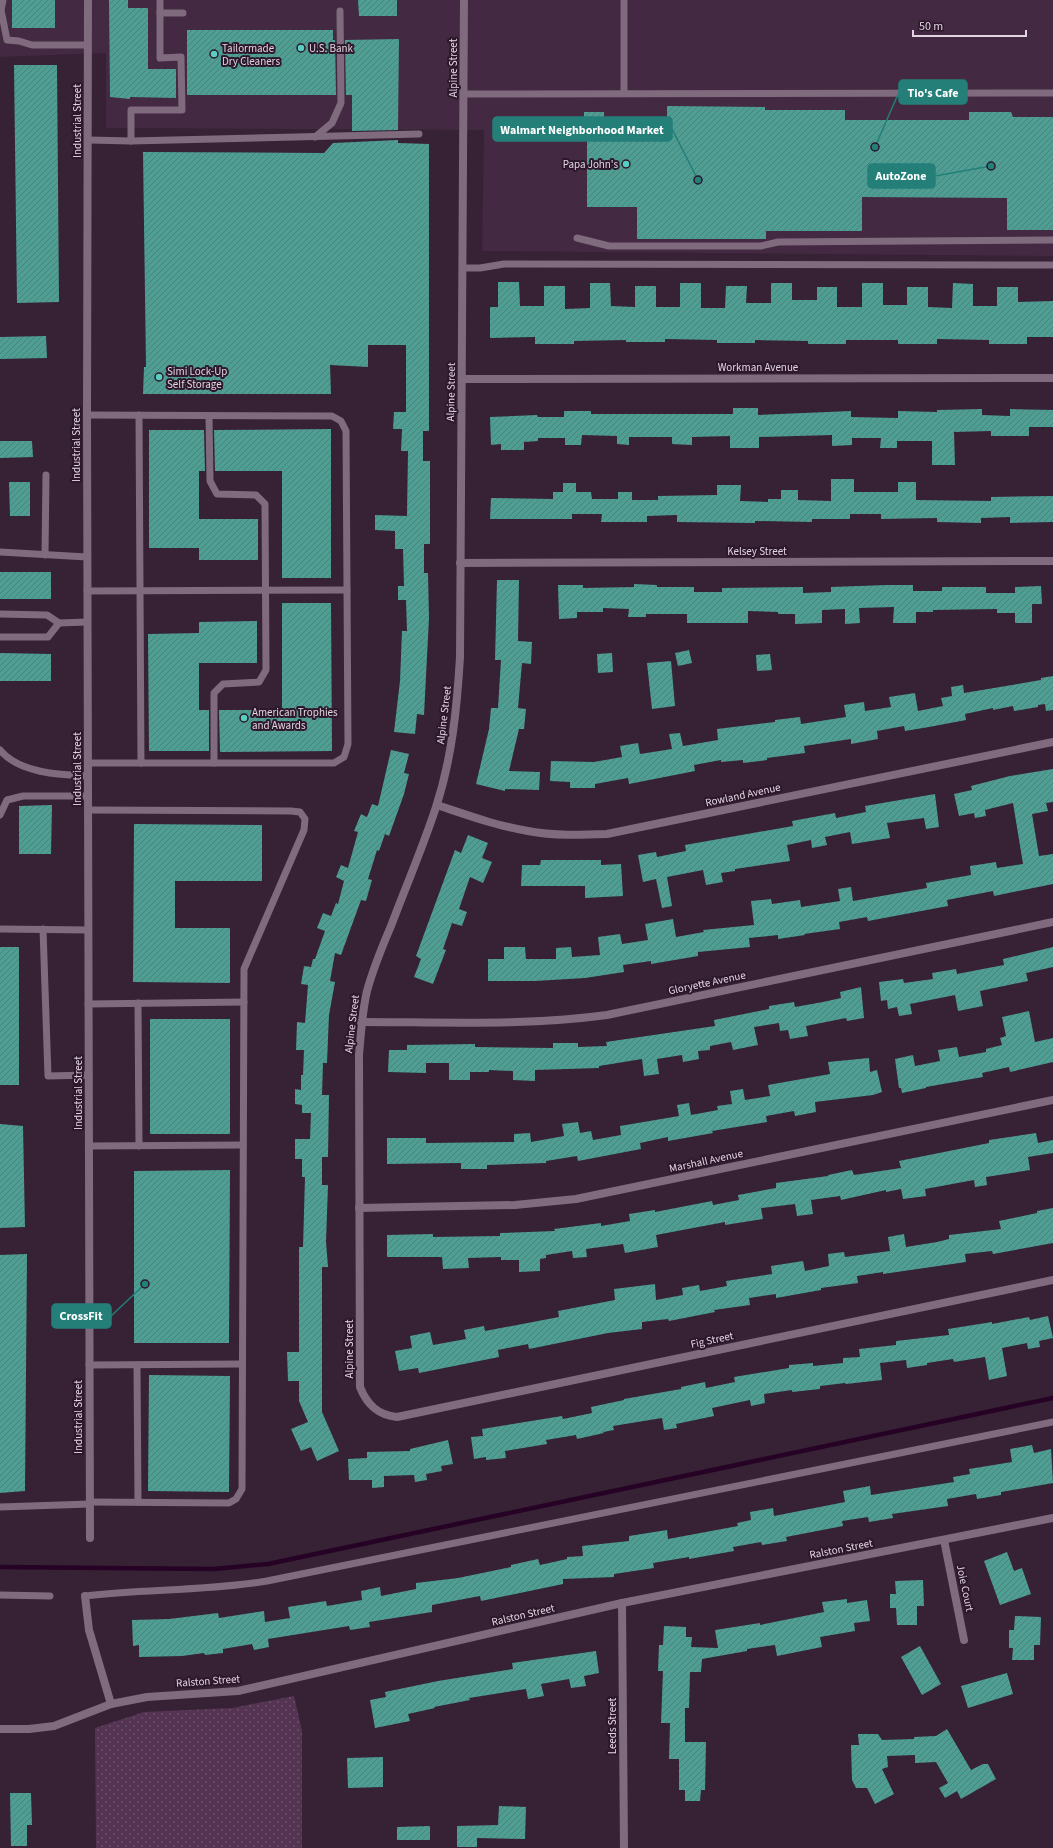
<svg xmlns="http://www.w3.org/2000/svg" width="1053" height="1848" viewBox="0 0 1053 1848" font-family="'Source Sans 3',sans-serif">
	<defs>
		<pattern id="grass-dots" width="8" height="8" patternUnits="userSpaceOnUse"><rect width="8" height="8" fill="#543452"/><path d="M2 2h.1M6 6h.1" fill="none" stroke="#6c506b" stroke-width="1.8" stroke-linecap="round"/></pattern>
		<pattern id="building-hatch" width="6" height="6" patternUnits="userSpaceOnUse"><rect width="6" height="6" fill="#4e9e94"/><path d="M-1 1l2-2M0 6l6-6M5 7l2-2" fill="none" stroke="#4b827c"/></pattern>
	</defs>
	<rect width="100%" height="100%" fill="#362135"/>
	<path fill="#432941" d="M0,0h1053v256l-571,-5 2,-121 -378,-2v-75l-106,4z"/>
	<path fill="url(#grass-dots)" d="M294,1696l8,35v117h-206l-1,-120 49,-16 88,-4z"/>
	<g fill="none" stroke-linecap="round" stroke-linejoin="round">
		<path stroke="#260225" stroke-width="4.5" d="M0,1567l214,2 54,-5 785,-166"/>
	</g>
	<g fill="url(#building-hatch)">
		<rect x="12" y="0" width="43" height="28"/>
		<path d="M109,0h19v8h20v61h28v29l-46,-1v2l-20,-2z"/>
		<path d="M358,0h39v16h-38z"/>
		<path d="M187,30h146v10h2l1,55h-149z"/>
		<path d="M399,39l-1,91 -46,1v-36h-6l-1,-55z"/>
		<path d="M14,65h43l2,237 -42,1z"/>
		<path d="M667,106l98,1v3h80v10h124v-8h42l2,5h40v113h-46v-32l-145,-1v34h-96v8h-129v-32h-50v-78h-3v-17h20v6h63z"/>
		<path d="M398,140v3l31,1v287h-6v30h7v83h-6v29h4l1,45 -5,97 -7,-1 -2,20 -21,-2 6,-51 2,-50h5l-1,-31h-8v-14h6l-1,-37h-8v-18l-20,-1v-15l32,1 1,-65h-7l1,-22h-9l1,-17h12v-67h-38v22l-38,-2 1,29h-188l1,-27h2l-3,-215 181,1 9,-10z"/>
		<path d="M498,282h21l1,24h24v-20h21v23l25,-1v-25h20l1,23 24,1v-21h21v21h24v-24h21v25h24l1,-22h21l-1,17h25v-20h21v17h25v-13h20v20h25v-24h21v22h24v-18h21v20l24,1 1,-25 20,1v22h24v-19h21v15l35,-1v36h-26v7h-38v-4l-52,-1v5h-39v-4h-52v4h-38v-3l-53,-1v3h-38v-3l-52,-1v3h-39v-2l-52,1v3h-39v-7l-45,1v-31h8z"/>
		<path d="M46,336l1,22 -47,1v-22z"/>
		<path d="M733,408h25v7l93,-4v6l47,1v-7l39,1v-2l45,-1v6l28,1v-7l43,1v17h-24v9h-38v-5l-37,1 1,33h-23v-24h-35v7h-17l1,-10h-29v7l-20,1v-11l-73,2v11h-29v-12l-38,1v8l-20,-1v-7h-43v8l-12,-1v-8l-35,-1 -1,10h-16v-7h-27v3l-14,1v8h-23v-6l-10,1 -1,-28 47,-2 1,2h26v-6h27v3h142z"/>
		<path d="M331,429v149h-49v-107h-67l-1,-41z"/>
		<path d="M149,430h55l1,41h-6v48h59v41h-59v-12h-50z"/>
		<path d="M0,441h32l1,16 -33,1z"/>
		<path d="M831,479h23v13h44v-10h18v18l75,1v-4l62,-1v26l-43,1v-6l-29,1v5l-44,-1v-4l-56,1v-5h-31v5h-38v3l-57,-1v2l-78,-1v-7l-30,1v6h-46l1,-8h-30v5h-82l1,-21 62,1v-7h10v-9h13v9h15l1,7h26v-7h14v8h26v-4l59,-1v-10h24l-1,16 28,1v-3h13v-9h17v10l33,1z"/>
		<path d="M9,482h21v34h-20z"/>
		<rect x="0" y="572" width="51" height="27"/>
		<path d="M497,580h22l-1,61 14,1 -1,22 -9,-1 -4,45 8,1 -2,20h-5l-10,42 31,1 -1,18 -34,-1v2l-29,-7 13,-55 2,-21h7l3,-48h-6z"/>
		<path d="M634,584l23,1v2h37v5h28v-4l81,-1v6l28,-1v-5l56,-2h26v6h29v-4h44v6h29v-6l26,-1 1,18h-10v19h-17v-10h-18v-4l-64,1v2h-17v11h-23l1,-16 -35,1 1,15 -15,1v-15l-23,1v13l-27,1v-10h-17v-2l-30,-1v12h-61v-9h-41v3h-18l1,-8 -26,-1v4h-26v6l-18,1 -1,-34h25v3l51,-1z"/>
		<path d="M282,603h49l1,148 -112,1 -1,-42h63z"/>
		<path d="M257,621v42h-58v47h10v41h-60l-1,-117 51,-1v-11z"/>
		<path d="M689,650l3,13 -14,3 -3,-13z"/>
		<path d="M0,653l51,1v27h-51z"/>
		<path d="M612,653l1,19 -15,1 -1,-19z"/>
		<path d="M770,654l2,16 -15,1 -1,-16z"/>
		<path d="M671,661l4,45 -23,3 -5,-46z"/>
		<path d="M1053,676v34l-7,1 -1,-7 -7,1v2l-24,4 -1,-5 -20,4v-2l-28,6 1,6 -37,7 -24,4 -1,-5 -27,5 1,8 -27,5v-5l-47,7 1,7 -38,5v2l-24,3v-3l-22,2v-2l-27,5 1,6 -66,13 -1,-6 -33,6v4h-25v-6l-20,-1 1,-20 43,1 28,-5 -2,-11 18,-3 2,11 32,-5 -3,-15 11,-1 3,13 35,-6 -1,-11 58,-7v-2l25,-3 1,7 45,-7 -2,-12 20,-3 1,9 26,-4 -2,-10 26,-4 3,18 25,-5 -2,-8 11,-2 -1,-9 12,-2 1,8 77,-13v-2z"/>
		<path d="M391,750l18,4 -5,19 5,1 -5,20 -15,42 -4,-2 -6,17 -2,-1 -9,29 4,1 -6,21 -5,-1 -20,55 -6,-2 -5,28 5,1 -6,33 -2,48h-4l-1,32h7l-1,62h-6v28h6l-2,57 2,25h-6v145l17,39 -22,10 -6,-14 -10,4 -10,-22 17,-7 -9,-21v-20h-11l-1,-29h12v-105h4l2,-70h-3v-18h-7v-20h15l1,-26h-9v-8l-7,-1v-15l6,1v-15h2l1,-25h-8l1,-28 8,1 3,-38 -7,-1 3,-18 7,1 2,-8h2l10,-28 -8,-3 6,-15 8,3 5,-13 2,1 6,-23 -8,-4 5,-12 7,3 10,-36 -4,-1 7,-17 6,3 5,-13 6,2z"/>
		<path d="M1053,769v33l-7,1 2,8 -16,3 7,42 14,-2v30l-59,12 -1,-5 -46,9 1,6 -80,15 -1,-4 -28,5 1,7 -36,5 1,1 -27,4v-4l-29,3 1,9 -52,5v4l-47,8v-3l-28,4 1,7 -39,6 -50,3h-47v-22h16v-12h21l1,12h30v-11l15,-1 1,10 28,-2 -2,-18 22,-3 2,10 26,-4 -3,-16 28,-5 3,18 28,-5 -1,-2 51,-5 -3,-24 20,-2 1,5 28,-4 1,7 39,-6 -2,-12 13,-2 2,14 74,-13 -1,-5 45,-8 -1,-9 26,-4 1,6 26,-4 -10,-61 -28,7 1,6 -11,2 -1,-5 -15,3 -5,-22 18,-4 -1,-4 39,-10z"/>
		<path d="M935,794l4,33 -13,2 -2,-11 -37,5 3,15 -38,6 -2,-12 -25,5 2,8 -15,3 -1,-8 -24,5 3,16 -55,8v2l-14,2 2,9 -17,3 -3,-15 -36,7 5,29 -10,2 -6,-29 -13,3 -5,-27 18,-3 1,5 29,-6 -1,-6 108,-19 -1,-5 43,-8 1,5 30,-6 -1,-6z"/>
		<path d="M52,805l-1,49h-32v-48z"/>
		<path d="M134,824l128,1v56h-87v47h55v55l-97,-1z"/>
		<path d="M468,835l20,8 -6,15 10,4 -9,21 -13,-6 -11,32 8,3 -5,14 -10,-3 -9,26 3,1 -13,34 -19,-7 7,-18 -5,-3 39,-106 6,3z"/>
		<path d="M541,860h60v5l20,-1 2,32 -38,2v-12h-64l1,-21h18z"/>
		<rect x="0" y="947" width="19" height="138"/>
		<path d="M1053,947v20l-27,6 2,8 -48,10 3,15 -25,5 -3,-16 -45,9 2,10 -13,2 -2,-9 -9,2 -1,-9 -6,1 -2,-19 24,-3 1,4 29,-4 -1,-6 24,-4 1,5 31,-6 16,-3 -1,-6z"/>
		<path d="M861,987l3,31 -17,3 -1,-3 -40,8 2,10 -18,3 -2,-9 -8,1 -1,-8 -25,4 4,18 -25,5 -2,-8 -21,4v4l-12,1 1,8 -16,3 -1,-7 -25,4 2,15 -15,2 -2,-17 -43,7v2l-64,2v11l-22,-1v-9l-24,-1v2h-19v8h-21v-17h-23v10l-38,-1 1,-22h18v-5l68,-1v3l78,1v-5h25v4l29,-1 -1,-4 109,-16 -1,-6 55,-11v-3l25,-4 1,5 28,-5 18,-4 -1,-6z"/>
		<path d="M1029,1011l6,31 18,-4v24l-43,10 -1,-5 -27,6 1,4 -57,10v1l-24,5 -1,-5h-2l-4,-29 18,-4 2,11 25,-5 -2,-11 19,-3 2,10 27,-5v-3l16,-4 -2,-7 6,-2 -4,-19z"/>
		<rect x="150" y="1019" width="80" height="115"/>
		<path d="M869,1058l1,14 7,-2 5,22 -9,3 -58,7 1,10 -21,4 -1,-5 -28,5 1,6 -55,9 1,2 -45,8v-4l-28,6 1,6 -63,12 -1,-5 -31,5v2l-59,2v4h-26v-6l-74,1v-26h39v5l88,-1v-8l16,-1 1,9 33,-6 -2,-12 16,-2 2,11 11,-2 2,9 28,-5 -1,-9 59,-10 -2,-11 12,-2 2,12 27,-5 -1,-4 15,-2 -2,-13 13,-2 2,11 25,-4 -2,-11 62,-11 -2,-12z"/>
		<path d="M0,1124l23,2 2,101 -25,1z"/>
		<path d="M1036,1133l2,10 15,-3v13l-25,4 2,13 -44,7 1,8 -12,2 -1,-7 -49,9 1,7 -23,3 -2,-10 -15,3v-2l-45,10 -1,-4 -29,4 2,14 -16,2 -2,-12 -34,4 2,11 -38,6v-3l-69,13 2,12 -33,6 -2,-9 -37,5 1,8 -14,1 -1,-7 -26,4v3l-6,1v12l-21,1v-12h-18v-3l-33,1 1,10 -26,1 -1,-12h-55v-22l46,-1v3l67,-1v-3l55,-2 -1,-2 47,-6v3l29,-5 -1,-7 26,-4v2l57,-11 1,4 26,-5 -1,-5 38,-7v-5l52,-7v-1l24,-5 2,5 47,-7 -2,-7 90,-18v-3z"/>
		<path d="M230,1170l-1,173h-95v-172z"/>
		<path d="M1053,1208v35l-60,11 -1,-3 -27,3 1,8 -83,12v-2l-26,4 1,7 -37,5v2l-45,8v-4l-27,4 1,7 -36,5 1,2 -46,9 -1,-2 -26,3v7l-34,4 -79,16 -1,-5 -30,6 1,7 -80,16 -1,-5 -19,3 -4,-20 17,-3 -2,-12 20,-4 3,13 33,-6 -2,-9 20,-4 1,5 74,-14 -1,-6 57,-11 -1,-11 41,-5 1,16 27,-5 -1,-7 17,-3 1,6 27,-5 -1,-5 46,-7 -1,-8 32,-5 2,10 24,-5 -1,-12 16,-2 1,5 45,-6 -2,-14 16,-3 2,13 31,-5 12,-3v-4l52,-6 -2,-8 38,-8v-2z"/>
		<path d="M27,1254l-2,237 -25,2v-238z"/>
		<path d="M1048,1316l5,22 -14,3 1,6 -12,2 -1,-6 -25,5 5,28 -18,4 -4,-23 -31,5 -1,-3 -26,4v2l-20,3 -1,-8 -26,3 2,17 -36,4 -1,-1 -25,3v3l-28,3v-2l-28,4 1,9 -14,3 -1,-6 -38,8 2,8 -38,8 1,4 -13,2 -2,-12 -49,8 1,4 -11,2 1,1 -27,6 -1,-4 -30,5 1,4 -42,7 1,7 -20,2v-3l-12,2 -3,-22 12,-1 -1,-7 80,-13 1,3 29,-6 -1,-6 33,-7v-1l57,-10v-2l24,-5 1,6 29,-6 -1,-5 55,-9v-3l24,-2v3l30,-3v-5l17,-1 -1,-8 37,-4v-4l53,-6 -1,-6 44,-7v2l37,-7 1,3z"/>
		<path d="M149,1375l81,1 -1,116 -81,-1z"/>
		<path d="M448,1440l5,24 -12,2 1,5 -16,3 1,6 -12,2 -1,-7 -30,1v11l-12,1v-8h-23l-1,-21 19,-1v-6l43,-1v-2z"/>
		<path d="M1032,1445l2,8 17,-4 2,34 -52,9v3l-24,4 -1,-5 -29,5 1,7 -56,8 1,4 -24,4 -1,-5 -26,4 1,5 -57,11 1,4 -25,4 -1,-3 -28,5 1,4 -45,8v-2l-36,6 1,5 -40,6v3l-51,2v5l-82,17 -1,-5 -48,9v7l-63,10 1,5 -20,3 -1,-4 -81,13 1,8 -15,3 -2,-6 -29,5v4l-18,2 -1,-2 -22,3 -43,1v-12l-6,1 -1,-26 37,-1 49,-6 1,5 45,-7 1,11 25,-4 -2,-11 38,-6 1,5 35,-6 -1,-9 19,-4 1,9 35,-7v-6l42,-5 53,-11v-2l27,-6 2,6 27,-6v-2l16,-1 -1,-10 47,-5v-5l38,-6 1,9 70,-13 -1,-3 14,-3 -1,-8 23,-4 1,8 71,-14 -2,-11 27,-5 1,9 83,-13 -1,-5 17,-3 -1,-5 43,-7 -2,-13z"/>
		<path d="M1007,1552l7,19 8,-3 9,26 -31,11 -16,-44z"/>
		<path d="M923,1580l1,26h-7v19h-20l-1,-17h-6v-14h6l-1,-13z"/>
		<path d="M847,1599v4l20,-3 3,21 -16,2 1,8 -35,6 2,10 -45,9 -2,-11 -28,4v2l-45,8 -1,13h-11l-1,36h-4v34h21l-1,48h-4l-1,11h-15v-11h-6v-31h-10l1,-36h-9l2,-52h-5l1,-26h4l1,-19 22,1v10h6l-1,10 27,1 -3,-18 45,-7v2l64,-13 -2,-10z"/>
		<path d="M1015,1616l26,1 -1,28h-6v15h-22l1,-12h-4v-18h5z"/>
		<path d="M920,1646l21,38 -19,11 -21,-38z"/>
		<path d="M596,1651l3,22 -15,3 2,10 -15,2 -2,-9 -28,5 3,12 -16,3 -2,-10 -57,9 1,2 -36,7 1,1 -27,6 2,7 -35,7 -5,-28 16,-3 -1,-5 53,-11 75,-12 -1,-6z"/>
		<path d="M1007,1673l6,21 -45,14 -7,-22z"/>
		<path d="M947,1729l24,41 12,-6h5l8,15 -35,20 -4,-8 -12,7 -6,-10 9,-5 -12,-21 -21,1v-8l-28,1 1,11 -6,2 12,25 -19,10 -8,-16h-11l-4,-8 -1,-35h8l-1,-11h20l4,6 32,-1v-2l22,-1z"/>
		<path d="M383,1757v30l-35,1 -1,-30z"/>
		<path d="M10,1793h21l1,32h-5v21h-16z"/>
		<path d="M499,1806l27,1 -1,32 -48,-1v9h-20v-21l41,-1z"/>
		<path d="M430,1826v14h-33v-13z"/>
	</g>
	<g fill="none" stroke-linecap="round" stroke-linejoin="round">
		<g stroke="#7f6b7d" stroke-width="7">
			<path d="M3,0l-2,10 6,30 12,1 13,4h56"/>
			<path d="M624,0v93"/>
			<path d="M160,13h23"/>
			<path d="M464,94l589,-1"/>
			<path d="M315,137l17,-14 9,-20 -1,-92"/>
			<path d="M89,140l42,1v-31h51l-1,-53 -21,1v-58"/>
			<path d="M131,141l288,-7"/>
			<path d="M577,238l32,8h152l17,-4 275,-2"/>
			<path d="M463,268h17l24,-4 549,1"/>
			<path d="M87,415l245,1 9,5 5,10 2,313 -4,13 -10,6h-246"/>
			<path d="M139,415l2,348"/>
			<path d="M209,416l1,65 7,13 39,1 9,9 1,166 -7,12 -36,2 -9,9v70"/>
			<path d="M0,552l87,5"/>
			<path d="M45,555l1,-80"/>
			<path d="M87,591l260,-1"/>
			<path d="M0,614l47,1 12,8 28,-1"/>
			<path d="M0,637h48l11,-14"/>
			<path d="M0,750c19,23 59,25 88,26"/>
			<path d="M88,810l203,1 9,1 5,7 -1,11 -60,139 -2,520 -6,10 -7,4 -139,-1"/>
			<path d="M0,815l7,-15 16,-4h65"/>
			<path d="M0,929l88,1"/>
			<path d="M43,929l5,147 41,-1"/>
			<path d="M138,1003l1,143"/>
			<path d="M88,1004l156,-2"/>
			<path d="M89,1146l154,-1"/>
			<path d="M89,1365l153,-1"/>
			<path d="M137,1365l1,137"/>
			<path d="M0,1507l90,-3"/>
			<path d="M0,1595l50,1"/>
			<path d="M85,1596c61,-7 122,-5 182,-15l786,-159"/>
		</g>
		<g stroke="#7f6b7d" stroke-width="8">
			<path d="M88,0l-1,415 3,1123"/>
			<path d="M464,0l-4,657c-3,51 -8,101 -24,150 -13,40 -30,79 -45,119 -9,21 -18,43 -24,65 -5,21 -6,42 -8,64l1,332c7,18 18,28 37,30l656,-137"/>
			<path d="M463,379l590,-1"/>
			<path d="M460,563l593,-2"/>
			<path d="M437,805c30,10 60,21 91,26 26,5 53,4 79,3l446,-92"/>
			<path d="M361,1022c82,0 165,4 246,-7l446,-93"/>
			<path d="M359,1208l156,-3 61,-6 477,-99"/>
			<path d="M944,1540l20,100"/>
			<path d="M85,1596l4,34 22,74"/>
			<path d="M622,1603l2,245"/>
			<path d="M0,1729h29l25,-3 57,-22 36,-7 91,-6 384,-88 431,-85"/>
		</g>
	</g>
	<g fill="#58cec0" stroke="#2c172b" stroke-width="1.5">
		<circle cx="301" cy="48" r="4"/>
		<circle cx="214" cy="54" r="4"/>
		<circle cx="626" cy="164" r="4"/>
		<circle cx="159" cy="377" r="4"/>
		<circle cx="244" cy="718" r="4"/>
	</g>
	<g text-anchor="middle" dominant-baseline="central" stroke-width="4" stroke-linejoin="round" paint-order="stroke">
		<g font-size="11" fill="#e2d4e0" stroke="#2c172b" text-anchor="start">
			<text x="222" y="48">Tailormade<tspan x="222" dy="13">Dry Cleaners</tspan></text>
			<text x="309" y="48">U.S. Bank</text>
			<text x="618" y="164" text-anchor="end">Papa John's</text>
			<text x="167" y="371">Simi Lock-Up<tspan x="167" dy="13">Self Storage</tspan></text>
			<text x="252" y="712">American Trophies<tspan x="252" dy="13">and Awards</tspan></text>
		</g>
		<g font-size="11" fill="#e2d4e0" stroke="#2c172b">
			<text transform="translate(453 68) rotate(-90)">Alpine Street</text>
			<text transform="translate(77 121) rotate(-90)">Industrial Street</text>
			<text x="758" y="367">Workman Avenue</text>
			<text transform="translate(451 392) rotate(-89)">Alpine Street</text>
			<text transform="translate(76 445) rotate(-90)">Industrial Street</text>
			<text x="757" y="551">Kelsey Street</text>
			<text transform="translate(444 715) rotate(-83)">Alpine Street</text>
			<text transform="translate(77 769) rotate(-90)">Industrial Street</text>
			<text transform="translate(743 795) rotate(-12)">Rowland Avenue</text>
			<text transform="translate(707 983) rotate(-12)">Gloryette Avenue</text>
			<text transform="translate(352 1024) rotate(-83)">Alpine Street</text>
			<text transform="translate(78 1093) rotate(-90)">Industrial Street</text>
			<text transform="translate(706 1161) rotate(-12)">Marshall Avenue</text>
			<text transform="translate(712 1340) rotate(-12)">Fig Street</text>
			<text transform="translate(349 1349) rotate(-90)">Alpine Street</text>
			<text transform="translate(78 1417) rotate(-90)">Industrial Street</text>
			<text transform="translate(841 1549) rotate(-11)">Ralston Street</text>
			<text transform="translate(965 1588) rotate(78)">Joie Court</text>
			<text transform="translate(523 1615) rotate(-13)">Ralston Street</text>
			<text transform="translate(208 1681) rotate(-4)">Ralston Street</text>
			<text transform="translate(612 1726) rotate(-90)">Leeds Street</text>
		</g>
	</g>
	<path fill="none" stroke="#247f79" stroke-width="1.5" d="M875 147L899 92M698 180L672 129M991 166L935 176M145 1284L111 1316"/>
	<g fill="#247f79" stroke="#2c172b" stroke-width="1.5">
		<circle cx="875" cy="147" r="4"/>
		<circle cx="698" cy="180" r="4"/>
		<circle cx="991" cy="166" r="4"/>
		<circle cx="145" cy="1284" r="4"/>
	</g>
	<g fill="#247f79" stroke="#247f79" stroke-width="1.5">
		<rect x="899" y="80" width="68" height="24" rx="4"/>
		<rect x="493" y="117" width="179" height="24" rx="4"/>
		<rect x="868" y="164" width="67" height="24" rx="4"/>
		<rect x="52" y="1304" width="59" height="24" rx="4"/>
	</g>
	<g font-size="12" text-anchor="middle" font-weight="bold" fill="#fff">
		<text x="933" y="97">Tio's Cafe</text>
		<text x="582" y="134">Walmart Neighborhood Market</text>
		<text x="901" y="180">AutoZone</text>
		<text x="81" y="1320">CrossFit</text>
	</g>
	<path d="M913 30v6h113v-6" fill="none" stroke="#e2d4e0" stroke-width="2"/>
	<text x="919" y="30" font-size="12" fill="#e2d4e0" stroke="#2c172b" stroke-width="3" paint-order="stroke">50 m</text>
</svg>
